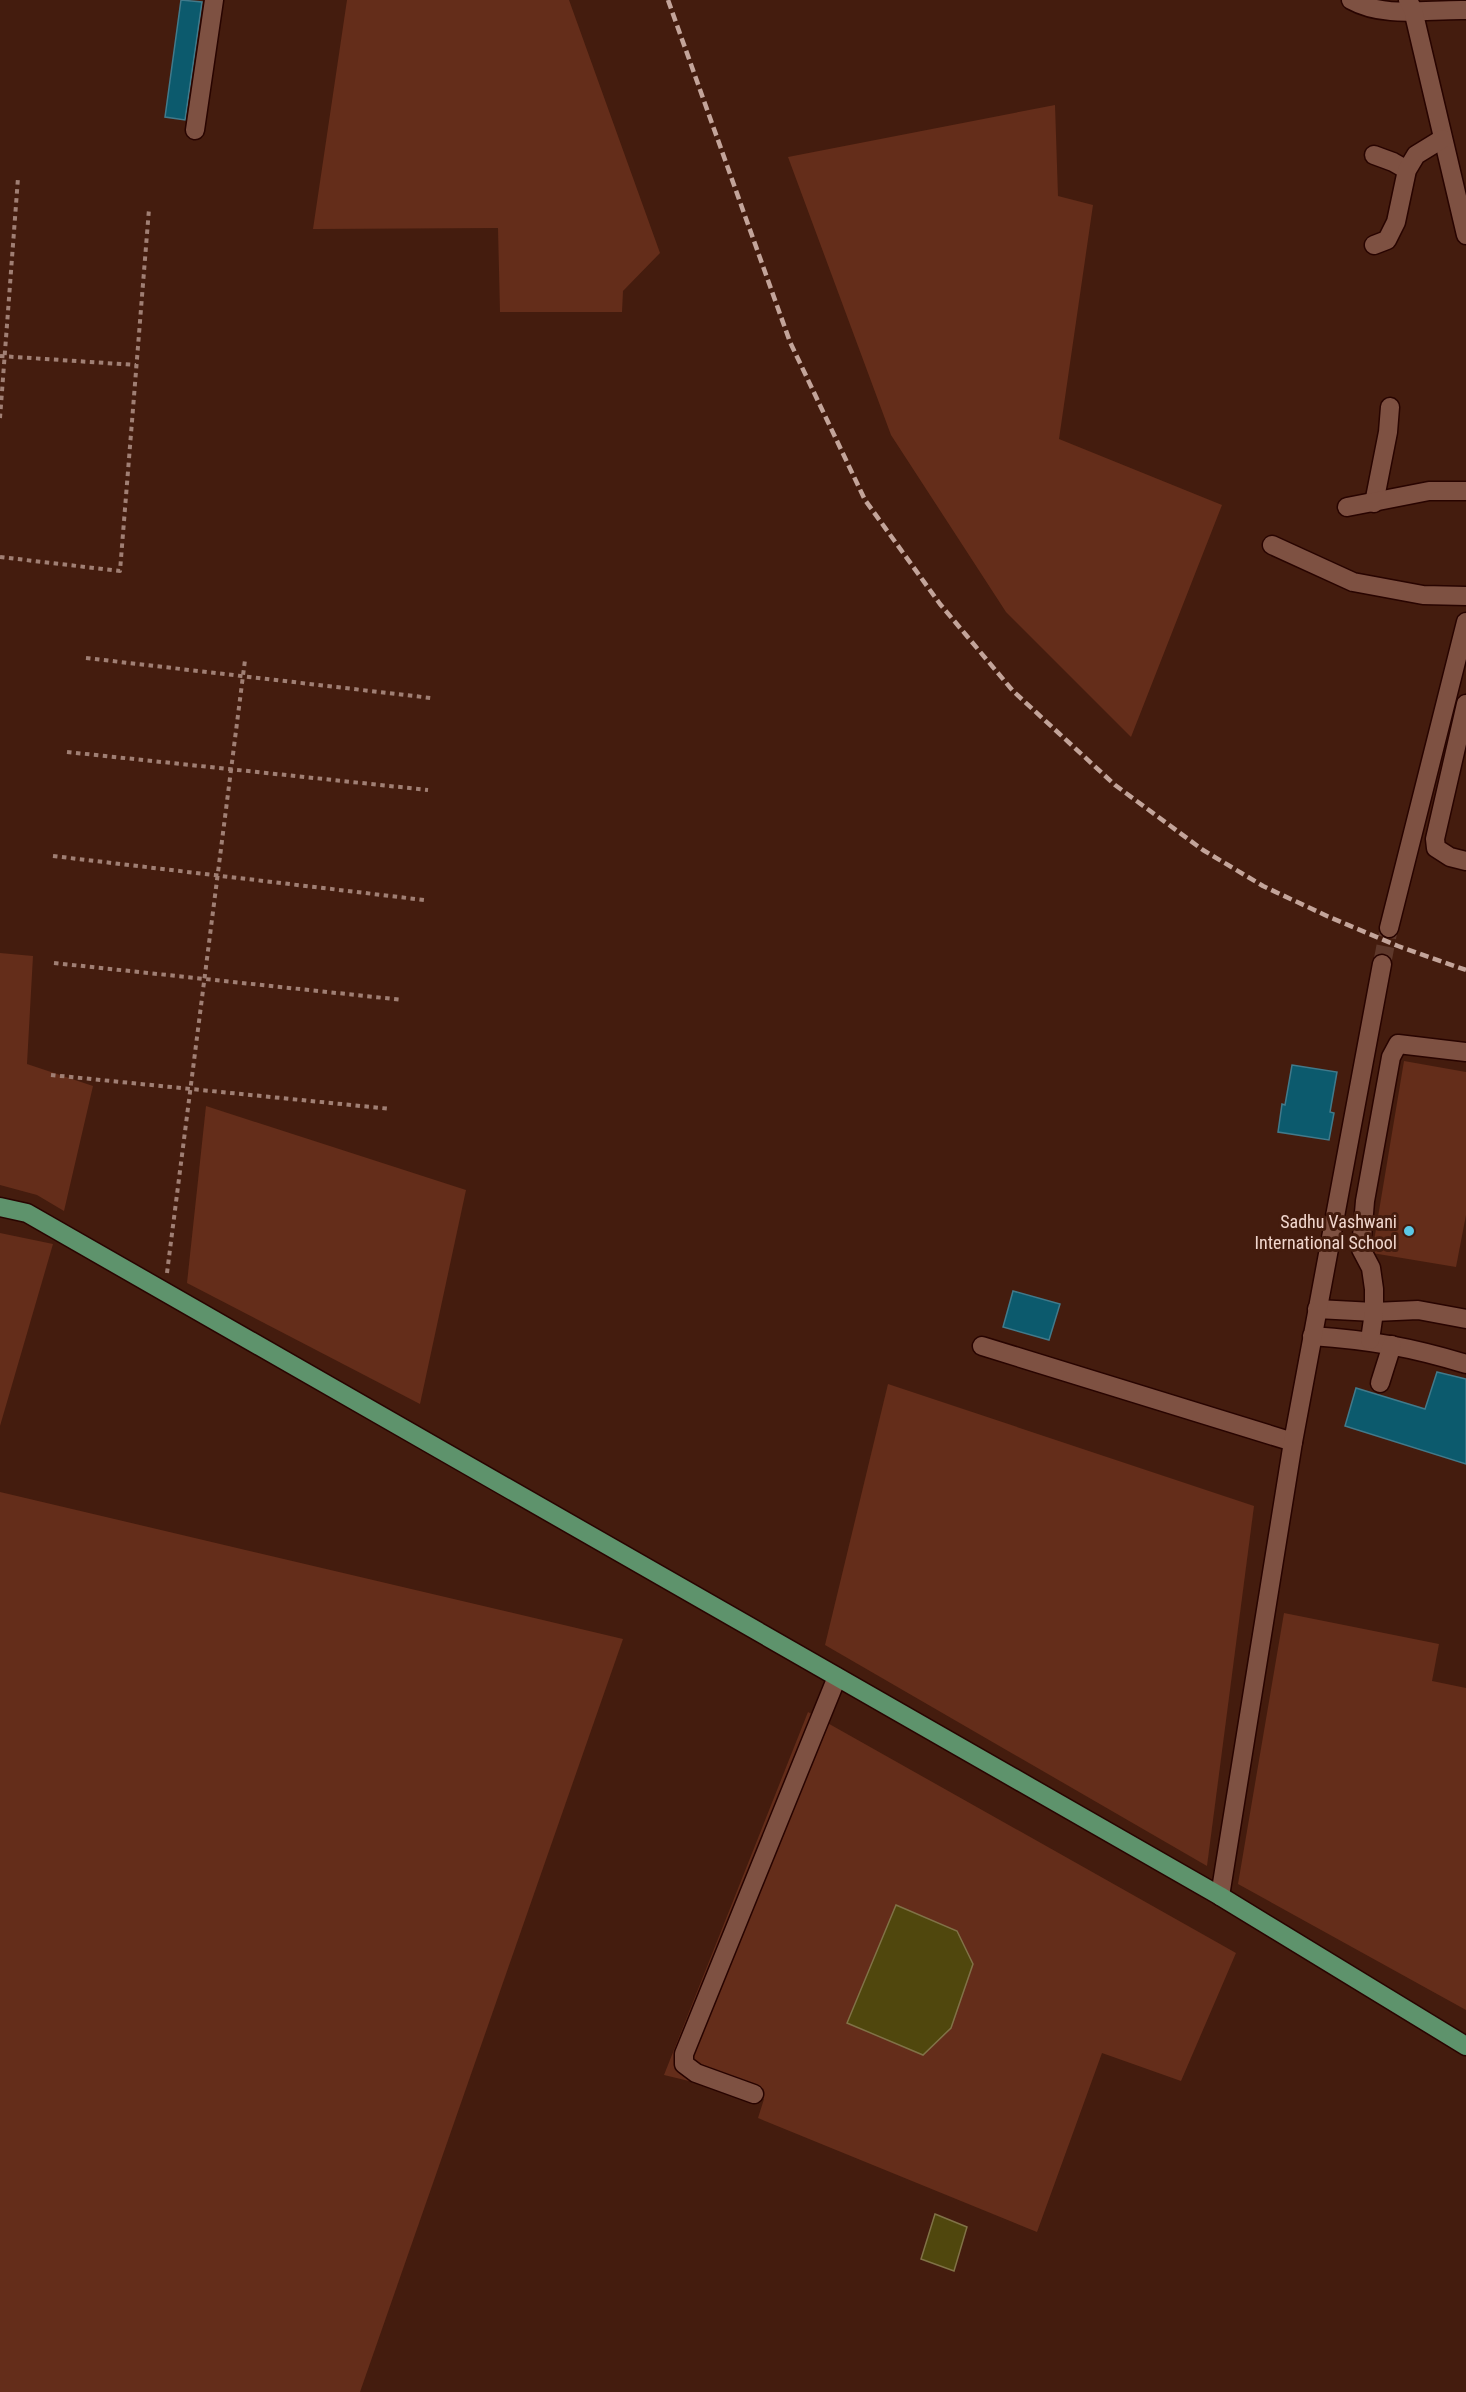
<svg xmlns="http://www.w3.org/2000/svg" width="1466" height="2392" viewBox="0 0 1466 2392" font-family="'Roboto Condensed',sans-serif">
	<rect width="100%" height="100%" fill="#441c0e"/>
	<g fill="#642d1a">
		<path d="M347,0h222l91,253 -37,38 -1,21h-122l-2,-84 -185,1z"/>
		<path d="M1055,105l3,91 35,9 -34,234 163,66 -91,232 -125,-125 -115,-177 -103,-278z"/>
		<path d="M0,953l33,3 -6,108 66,22 -29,125 -27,-16 -37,-10z"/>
		<path d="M1404,1061l62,11v143l-10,52 -84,-14z"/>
		<path d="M206,1106l260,84 -46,214 -233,-121z"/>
		<path d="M0,1233l53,11 -53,182z"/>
		<path d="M888,1384l366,122 -47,360 -382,-221z"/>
		<path d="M0,1492l623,147 -263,753h-360z"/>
		<path d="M1284,1613l155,31 -7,37 34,7v322l-228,-126z"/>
		<path d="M808,1712l428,241 -55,128 -79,-28 -65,179 -279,-114 6,-19 -100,-24z"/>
	</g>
	<g fill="#50470d" stroke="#807247" stroke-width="1.5">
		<path d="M896,1905l61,26 16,33 -22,64 -28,27 -76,-32z"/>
		<path d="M935,2214l32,13 -13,44 -33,-12z"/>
	</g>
	<g fill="#0c5a6d" stroke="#417a8b" stroke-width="1.5">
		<path d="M181,0l21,2 -17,118 -20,-3z"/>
		<path d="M1292,1065l45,7 -7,40 4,1 -5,27 -51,-8 4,-28 3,1z"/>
		<path d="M1013,1291l47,13 -11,36 -46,-13z"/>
		<path d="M1437,1372l29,7v85l-121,-38 11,-38 69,21z"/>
	</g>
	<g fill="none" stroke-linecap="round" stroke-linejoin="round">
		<path stroke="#5e382b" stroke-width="18" stroke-dasharray="18 9" stroke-linecap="butt" d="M1382,964l7,-36"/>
		<defs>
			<g id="minor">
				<path d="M1351,0c34,19 77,9 115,10"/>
				<path d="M1408,0l5,10 53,225"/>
				<path d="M195,130l19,-130"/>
				<path d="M1374,155l19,7 14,8"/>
				<path d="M1374,245l13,-5 9,-18 11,-52 9,-15 26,-16"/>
				<path d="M1374,503l14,-71 2,-25"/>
				<path d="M1347,507l82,-16h37"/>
				<path d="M1272,545l81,37 70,13 43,1"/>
				<path d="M1466,704l-31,135 1,9 14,9 16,4"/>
				<path d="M1389,928l77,-306"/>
				<path d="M1317,1309l57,3 44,-2 48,9"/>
				<path d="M1312,1336c57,4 99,11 154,28"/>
				<path d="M1370,1340l4,-28v-23l-3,-21 -10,-19 4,-48 26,-144 7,-13 68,8"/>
				<path d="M982,1346l311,96"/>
				<path d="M1380,1383l12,-38"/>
				<path d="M1220,1896l73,-454 89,-478"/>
				<path d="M754,2094l-58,-21 -12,-9v-10l153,-377"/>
			</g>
			<path id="major" d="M0,1207l27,6 1193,683 246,150"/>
		</defs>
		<use href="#minor" stroke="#280400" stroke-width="21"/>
		<use href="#major" stroke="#280400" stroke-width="21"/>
		<g stroke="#a07f74" stroke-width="4" stroke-dasharray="4.5 4.5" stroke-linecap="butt">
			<path d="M0,356l136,9"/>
			<path d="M0,418l18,-240"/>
			<path d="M0,557l120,14 29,-362"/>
			<path d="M86,658l345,40"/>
			<path d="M67,752l361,38"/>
			<path d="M53,856l371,44"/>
			<path d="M54,963l349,37"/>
			<path d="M51,1075l340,34"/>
			<path d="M167,1273l78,-613"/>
		</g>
		<use href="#minor" stroke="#7e5142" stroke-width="18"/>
		<use href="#major" stroke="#5e936c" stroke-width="18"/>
		<path stroke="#c3a49a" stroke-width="4.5" stroke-dasharray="9 4.5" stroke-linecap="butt" d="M668,0l122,342 75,158 75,104 73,87 102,94 88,65 60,36 64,30 71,30 68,24"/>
	</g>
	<circle fill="#5bc8e7" stroke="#441c0e" stroke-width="2" cx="1409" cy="1231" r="6"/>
	<g text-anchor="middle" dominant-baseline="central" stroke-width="6" stroke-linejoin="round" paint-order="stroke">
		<g font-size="18" fill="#f1d6cd" stroke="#441c0e" text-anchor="end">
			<text x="1397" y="1221">Sadhu Vashwani<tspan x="1397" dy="21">International School</tspan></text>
		</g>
	</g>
</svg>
